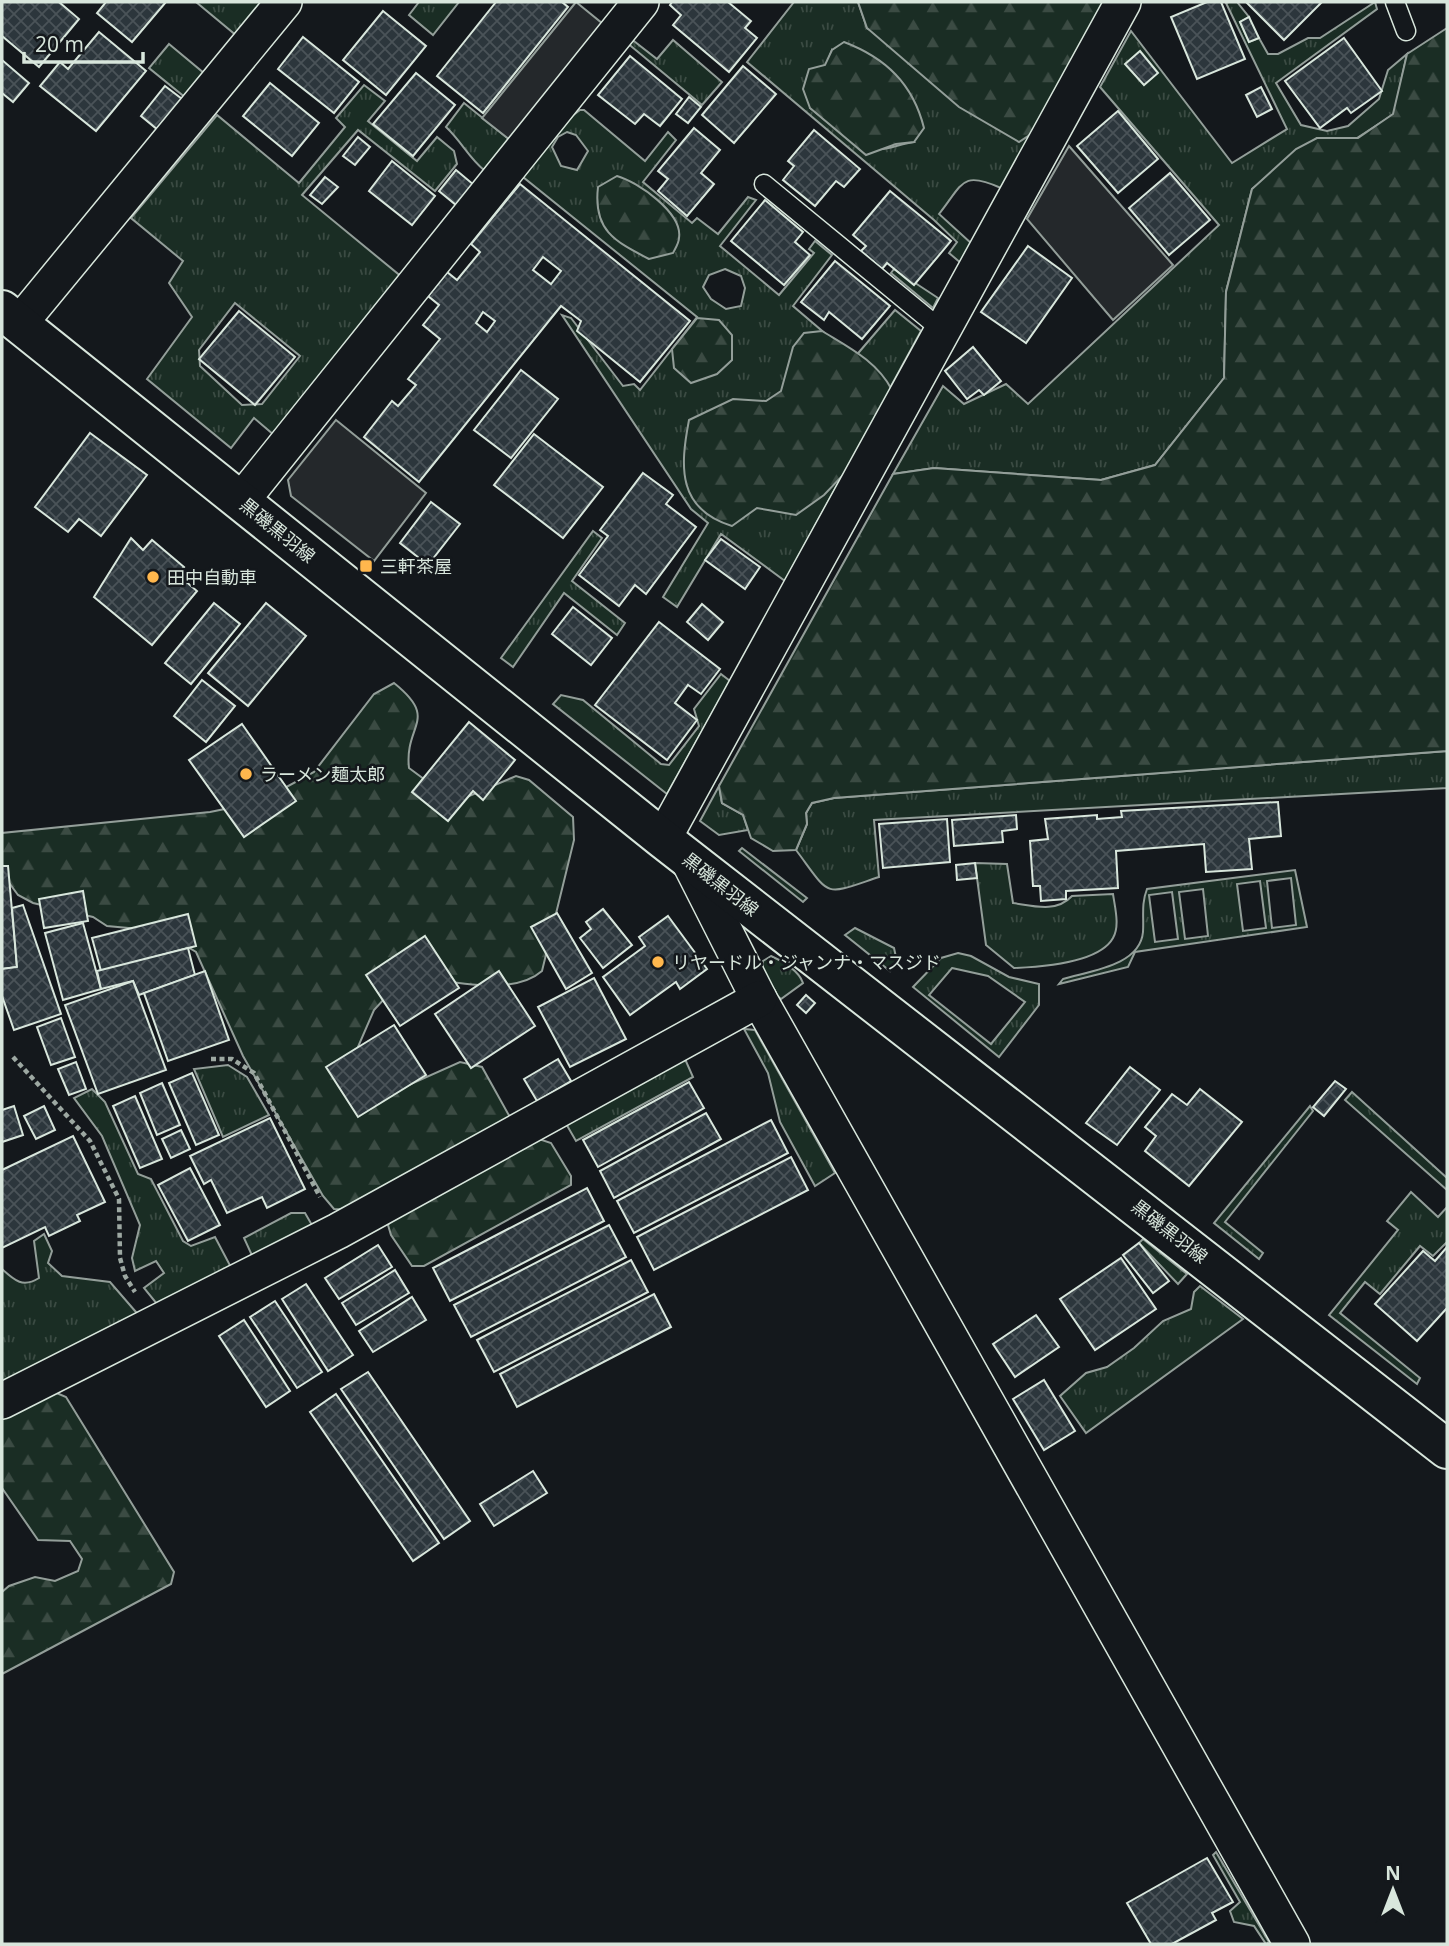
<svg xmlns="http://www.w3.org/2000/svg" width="1449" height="1946" viewBox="0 0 1449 1946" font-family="'Open Sans','Noto Sans JP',sans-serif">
	<defs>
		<pattern id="grass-tufts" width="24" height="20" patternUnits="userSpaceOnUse" patternTransform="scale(1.75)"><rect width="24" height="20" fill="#1a2d24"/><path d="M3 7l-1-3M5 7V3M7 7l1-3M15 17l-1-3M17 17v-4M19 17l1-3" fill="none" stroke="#3b4b43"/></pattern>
		<pattern id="forest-firs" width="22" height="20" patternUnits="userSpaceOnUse" patternTransform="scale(1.75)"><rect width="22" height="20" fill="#1a2d24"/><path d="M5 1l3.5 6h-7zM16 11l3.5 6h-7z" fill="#3b4b43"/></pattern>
		<pattern id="building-cross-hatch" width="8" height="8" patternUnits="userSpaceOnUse" patternTransform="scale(1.75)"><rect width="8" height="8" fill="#2c363c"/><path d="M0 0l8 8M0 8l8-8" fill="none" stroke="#4a5358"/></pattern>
	</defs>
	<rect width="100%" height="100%" fill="#14181c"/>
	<g fill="url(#grass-tufts)" stroke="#939e99" stroke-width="2" fill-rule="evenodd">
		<path d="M196,2h70l-29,34z"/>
		<path d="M419,2h40l-26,33 -24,-20z"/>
		<path d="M794,2h64l9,26 167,104 -33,56c-40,-18 -38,-4 -62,26l33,30 -10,20 -13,-11 8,-11 -23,-22 -187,-158zM832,50l82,92c-10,1 -25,7 -32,7 -29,-1 -50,-24 -72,-41z"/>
		<path d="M1229,2h8l12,15 -9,5 9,20 10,-4 9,16h10l30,-16h12l55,-36 2,7 -101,74 25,42 26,6 21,-5 31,-27 9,-29 19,-16 -13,60 -37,24h-40l-65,51 -26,103 -2,86 -69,87 -54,15 -167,-12 -41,6 50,-88 21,18 42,-20 22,20 191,-179 -119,-138 31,-56 101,132 55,-34 -61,-126z"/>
		<path d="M630,38l27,21 16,-19 49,42 -20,23 -76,-63z"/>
		<path d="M169,44l36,30 -19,24 -37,-30z"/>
		<path d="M364,85l21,16 -17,20 49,40 20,-24 17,14 3,13 -22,27 -77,-61 -56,65 101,83 -129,157 -20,-17 -23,30 -84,-69 45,-62 -23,-34 14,-22 -52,-43 86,-103 82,68 46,-56 -9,-9zM235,303l65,53 -38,48 -20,1 -42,-39 -1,-16z"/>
		<path d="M464,103l46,37 -25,31c-17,-14 -23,-29 -39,-44z"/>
		<path d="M580,110h4l61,51 23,-29 8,8 -33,42 49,41 5,-5 21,16 30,-37 8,3 -36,46 59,49 35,-42 -5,-4 6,-8 17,14 -39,51 61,52 41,-48 26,21 -136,250 -64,-47 -44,73 -14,-10 45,-74 -17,-14 -129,-194 9,3 52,68 11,-2 6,6 57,-73 -174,-140 45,-58zM567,132l9,3 12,16 -11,19 -16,-4 -9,-19 6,-10zM725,269l16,7 4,12 -4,18 -15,3 -15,-10 -8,-12 6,-12z"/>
		<path d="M894,269l44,29 -5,10 -42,-35z"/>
		<path d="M593,531l9,7 -30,43 53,42 -8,12 -53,-42 -51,74 -12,-9z"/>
		<path d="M721,674l9,7 -63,113 -114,-90 8,-9 22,5 78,64 8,1 30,-39 -5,-17z"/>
		<path d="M1447,751v37l-573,32 5,57c-57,19 -47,21 -83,-27l11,-26 -1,-11 6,-10 22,-5z"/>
		<path d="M719,786l3,17 21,12 5,15 -29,5 -19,-14z"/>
		<path d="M742,848l65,50 -4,4 -64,-51z"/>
		<path d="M975,863l32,1 6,39c21,3 43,10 59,-7l41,-2c2,14 7,32 0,44 -14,25 -74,29 -99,30l-28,-23z"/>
		<path d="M1295,870l12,57 -172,25 -7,15 -69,17 4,-5c26,-8 77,-13 80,-47 1,-15 -2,-28 4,-43zM1291,878l5,47 -24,3 -5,-47zM1260,881l6,47 -23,3 -6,-47zM1203,889l5,47 -23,3 -6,-47zM1172,892l6,47 -23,3 -6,-47z"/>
		<path d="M855,928l39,20 3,14 -7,9 -45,-36z"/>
		<path d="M958,953l13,3 38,21 30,7v21l-40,52 -86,-70 28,-29zM952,968l36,8 37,26 -34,42 -62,-49z"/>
		<path d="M771,956c12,5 28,15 32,27l-22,16c-11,-6 -20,-26 -18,-38z"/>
		<path d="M744,1029l11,1 80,143 -20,13 -35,-64 -12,-49z"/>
		<path d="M685,1059l8,18 -117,64 -11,-19z"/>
		<path d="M228,1065l19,12 22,38 -46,22 -29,-68z"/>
		<path d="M92,1089l13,13 33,72 13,5 32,62 8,5 24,-9 19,36 -73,36 -17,-21 20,-15 -8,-12 -21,10 -3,-13 8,-33 -38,-89 -28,-38z"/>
		<path d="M1352,1092l95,86v12l-102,-90z"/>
		<path d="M1310,1106l3,5 -88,111 38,31 -4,6 -45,-36z"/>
		<path d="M1411,1192l27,25 9,-10v35l-14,14 -13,-10 -40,48 -15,-12 -25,31 80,65 -3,6 -88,-69 69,-85 -11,-9z"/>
		<path d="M291,1213h14l11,19 -61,30 -11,-24z"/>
		<path d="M44,1234l8,17 -4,12 14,13 48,6 32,37 -140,70v-120c13,12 21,19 37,9l-5,-37z"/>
		<path d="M1143,1239l44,35 -9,10 -39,-41z"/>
		<path d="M1200,1286l43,33 -157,114 -26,-37 26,-23 21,-6 27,-19 29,-27 28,-12 3,-17z"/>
		<path d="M1216,1852l53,90 -3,2 -12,-18 -20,-4 -4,-11 10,-9 -27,-47z"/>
	</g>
	<g fill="url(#forest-firs)" stroke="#939e99" stroke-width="2">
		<path d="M858,2h248l-72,130 -15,10 -60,-35 -92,-79z"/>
		<path d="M1447,28v723l-613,47 -22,5 -6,10 1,11 -11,26 -23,1 -22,-13 -8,-23 -21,-12 -3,-17 174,-312 41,-6 167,12 54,-15 69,-87 2,-86 26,-103 44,-40 21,-11h41l35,-24 14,-60z"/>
		<path d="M844,42c42,16 69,42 80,86l-10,14 -18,2 -30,11 -56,-47 -7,-19 6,-20 16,-4 7,-15z"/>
		<path d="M617,176c21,6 66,37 62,62 0,5 -4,11 -6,15l-24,6c-35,-18 -56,-29 -51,-72z"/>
		<path d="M697,318l22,2 13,15v25l-15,14 -26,9 -17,-15 -2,-19z"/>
		<path d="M822,331c26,16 55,30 70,59l-46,82 -22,23 -28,20 -39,-7 -25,18c-55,-17 -52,-59 -43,-106l44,-21 33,2 15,-10 12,-44 11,-14z"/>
		<path d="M394,683c46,37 10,41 15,85l46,34 61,-26 13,4 44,37 1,23 -32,131c-31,27 -97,9 -136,4l-32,35 -23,53 22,38 87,-39 22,5 29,52 -154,91 -23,-1 -11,-13 -80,-140 -47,-104 -35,-21 -54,-5 -14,-9 -60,-14 -15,-8 -16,-22v-40l208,-21 49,-10 55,-30 60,-78z"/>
		<path d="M533,1137l18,6 20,33v9l-147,81h-12l-21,-31 -3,-10 10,-15z"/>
		<path d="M52,1391l14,6 108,175 -3,12 -169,90v-82l7,-6 26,-9 20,4 23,-10 4,-12 -12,-18 -32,-1 -36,-52v-71z"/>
	</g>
	<g fill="#24282b" stroke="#939e99" stroke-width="2">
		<path d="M576,2l27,22 -93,116 -28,-22z"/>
		<path d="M1069,146l104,119 -60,55 -86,-101z"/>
		<path d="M336,420l90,73 -52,68 -83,-65 -3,-16z"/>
	</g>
	<g fill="url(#building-cross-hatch)" stroke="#d8e6dc" stroke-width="2" fill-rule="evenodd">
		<path d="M2,2h57l20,17 -40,48 -37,-31z"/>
		<path d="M106,2h60l-34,40 -35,-29z"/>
		<path d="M496,2h66l6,5 -85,106 -46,-37z"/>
		<path d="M672,2h56l23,19 -6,7 12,10 -28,34 -56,-47 8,-10 -11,-10z"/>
		<path d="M1207,2h14l24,57 -48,20 -26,-62z"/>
		<path d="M1246,2h76l-38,38z"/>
		<path d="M383,11l43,35 -40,49 -43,-35z"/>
		<path d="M1249,17l10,21 -10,4 -9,-20z"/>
		<path d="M99,32l47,39 -50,60 -56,-45 20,-24 8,7z"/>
		<path d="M303,37l56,45 -25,31 -56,-44z"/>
		<path d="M1344,38l38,53 -31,22 -4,-5 -27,20 -35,-47z"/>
		<path d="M1140,51l18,22 -14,12 -19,-21z"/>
		<path d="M630,56l52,43 -22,27 -16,-12 -9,10 -37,-29z"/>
		<path d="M2,60l27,23 -16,19 -11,-9z"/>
		<path d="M743,66l33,28 -42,49 -32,-28z"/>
		<path d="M416,73l39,32 -42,51 -40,-32z"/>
		<path d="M270,83l49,40 -27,33 -49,-40z"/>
		<path d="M165,86l17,13 -24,31 -17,-14z"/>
		<path d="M1261,87l11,22 -15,8 -11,-22z"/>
		<path d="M689,97l12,10 -13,16 -12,-9z"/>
		<path d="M1118,111l40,48 -40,34 -41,-47z"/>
		<path d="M694,128l26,22 -19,23 13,11 -27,32 -29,-25 10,-12 -10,-8z"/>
		<path d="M814,130l46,39 -16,18 -8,-6 -21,25 -32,-26 11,-14 -6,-5z"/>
		<path d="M358,137l12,10 -15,18 -12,-9z"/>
		<path d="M392,161l43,35 -23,29 -43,-34z"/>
		<path d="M456,170l18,15 -18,20 -17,-14z"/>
		<path d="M1170,173l40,47 -41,35 -40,-47z"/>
		<path d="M325,177l13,10 -16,17 -12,-9z"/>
		<path d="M520,184l170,137 -50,61 -63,-51 4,-10 -20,-15 -142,176 -55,-45 28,-36 6,5 18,-21 -8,-6 32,-40 -17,-14 16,-20 -11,-9 19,-24 10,8 23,-28 -9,-8zM543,257l18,14 -10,13 -18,-14zM483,312l12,9 -8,11 -11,-9z"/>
		<path d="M890,191l61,50 -37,44 -27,-22 -5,6 -21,-18 5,-5 -13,-11z"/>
		<path d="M765,200l38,32 -8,10 15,13 -26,30 -53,-44z"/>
		<path d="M1028,246l44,32 -46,65 -45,-31z"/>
		<path d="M835,261l55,45 -28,33 -33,-27 -5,8 -23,-18z"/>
		<path d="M239,311l56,46 -40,48 -56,-46z"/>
		<path d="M973,347l28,34 -17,14 -5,-5 -12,9 -22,-28z"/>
		<path d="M521,370l37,29 -47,59 -37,-28z"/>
		<path d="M90,433l57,42 -46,61 -22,-17 -11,13 -33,-25z"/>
		<path d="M534,434l69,53 -40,51 -69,-53z"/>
		<path d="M643,473l30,22 -7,9 30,23 -50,67 -11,-9 -16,21 -40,-31 29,-39 -8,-6z"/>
		<path d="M431,502l29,22 -32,41 -28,-22z"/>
		<path d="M131,538l12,12 9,-10 32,27 -7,7 20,17 -45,54 -58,-48z"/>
		<path d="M721,539l39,28 -15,22 -40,-29z"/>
		<path d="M214,603l26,21 -49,60 -26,-21z"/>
		<path d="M266,603l40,33 -58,70 -40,-33z"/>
		<path d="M702,604l21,18 -15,18 -21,-18z"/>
		<path d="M573,607l39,31 -21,27 -39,-31z"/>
		<path d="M659,622l61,47 -19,25 -13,-9 -13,18 22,17 -30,40 -72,-55z"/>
		<path d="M202,680l33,26 -29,36 -32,-26z"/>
		<path d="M469,722l46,38 -32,40 -10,-9 -25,30 -36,-29z"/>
		<path d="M242,724l54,77 -52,36 -55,-77z"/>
		<path d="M1278,802l3,34 -32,3 3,30 -46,3 -2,-28 -88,7 2,37 -52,3v8l-25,2 -1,-15h-7l-3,-45 18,-2 -3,-20 52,-4v4l25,-2 -1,-6z"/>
		<path d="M1016,815l1,14 -15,2 1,11 -49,4 -2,-26z"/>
		<path d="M947,819l3,43 -67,6 -4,-44z"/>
		<path d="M975,863l2,15 -20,2 -1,-15z"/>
		<path d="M2,866h6l9,101 -15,2z"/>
		<path d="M83,891l5,30 -44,7 -5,-29z"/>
		<path d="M23,905l38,109 -47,16 -12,-34v-27l15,-2 -5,-59z"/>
		<path d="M603,909l29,36 -29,23 -23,-30 11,-9 -5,-7z"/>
		<path d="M557,913l35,60 -26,16 -35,-62z"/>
		<path d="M188,914l8,32 -95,25 -9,-33z"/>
		<path d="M668,916l39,53 -27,20 -4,-7 -46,33 -27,-38 42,-31 -6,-9z"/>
		<path d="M83,923l18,66 -38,11 -18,-67z"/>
		<path d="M425,936l34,52 -59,38 -34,-51z"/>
		<path d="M188,948l7,27 -56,20 -6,-14 -32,8 -4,-18z"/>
		<path d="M205,971l24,69 -61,21 -24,-68z"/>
		<path d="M499,971l36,55 -64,42 -36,-54z"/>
		<path d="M594,978l32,61 -56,28 -32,-60z"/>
		<path d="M133,981l33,89 -68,24 -33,-89z"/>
		<path d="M806,995l9,8 -9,10 -9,-8z"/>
		<path d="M61,1018l14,39 -24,8 -14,-38z"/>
		<path d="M394,1025l32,50 -68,42 -32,-50z"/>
		<path d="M558,1059l13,22 -34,20 -13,-22z"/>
		<path d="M76,1062l10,27 -17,6 -11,-26z"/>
		<path d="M1130,1067l30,23 -43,55 -31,-22z"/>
		<path d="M192,1073l27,62 -23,10 -27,-62z"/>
		<path d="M1335,1081l11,8 -22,27 -11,-9z"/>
		<path d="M689,1082l15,26 -106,59 -15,-27z"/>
		<path d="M162,1083l18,42 -23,10 -17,-42z"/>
		<path d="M1200,1089l42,33 -53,64 -44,-35 11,-15 -11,-9 27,-33 15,11z"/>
		<path d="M135,1096l27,63 -22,9 -27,-62z"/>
		<path d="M14,1106l9,29 -21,7v-32z"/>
		<path d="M44,1106l11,24 -19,9 -12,-23z"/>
		<path d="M706,1113l15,26 -107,59 -14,-27z"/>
		<path d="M270,1118l35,71 -38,19 -5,-11 -35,16 -16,-33 -7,4 -14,-28z"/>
		<path d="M771,1120l17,33 -154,80 -17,-32z"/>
		<path d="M181,1130l9,19 -19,9 -9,-19z"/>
		<path d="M73,1136l32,66 -28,13 3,6 -31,15 -4,-9 -43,21v-78z"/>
		<path d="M791,1157l17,33 -154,80 -17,-33z"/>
		<path d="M190,1168l30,57 -32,16 -30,-56z"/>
		<path d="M587,1188l17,33 -154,80 -17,-33z"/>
		<path d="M609,1225l17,32 -155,80 -17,-32z"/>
		<path d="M1139,1243l30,38 -16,12 -30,-38z"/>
		<path d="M378,1245l14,22 -53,32 -14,-21z"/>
		<path d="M1447,1247v61l-30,33 -42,-37 48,-53 12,10z"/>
		<path d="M1121,1258l35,51 -61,41 -35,-51z"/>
		<path d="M631,1260l17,32 -154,80 -17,-32z"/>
		<path d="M395,1270l14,23 -53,32 -14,-22z"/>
		<path d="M306,1284l47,71 -25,16 -46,-72z"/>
		<path d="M654,1294l17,33 -154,80 -17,-33z"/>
		<path d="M412,1297l14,23 -53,32 -14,-21z"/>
		<path d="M275,1301l47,71 -25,16 -47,-71z"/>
		<path d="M1036,1315l23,32 -44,30 -22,-33z"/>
		<path d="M244,1320l46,71 -24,16 -47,-71z"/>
		<path d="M368,1372l102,149 -26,18 -103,-150z"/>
		<path d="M1044,1380l31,51 -31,19 -31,-51z"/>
		<path d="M336,1394l103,149 -26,18 -103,-149z"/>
		<path d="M533,1471l14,22 -53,33 -14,-22z"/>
		<path d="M1207,1858l26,44 -21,11 4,7 -44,24h-21l-24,-41z"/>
	</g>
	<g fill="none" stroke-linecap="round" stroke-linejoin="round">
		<defs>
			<g id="service">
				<path d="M1395,2l11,29"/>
				<path d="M764,184l179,147"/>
			</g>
			<g id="minor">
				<path d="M19,324l265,-322"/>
				<path d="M241,501l400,-499"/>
				<path d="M663,839l460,-837"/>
				<path d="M687,857l72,142 533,945"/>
				<path d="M2,1401l336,-170 421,-232"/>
			</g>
			<path id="primary" d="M2,310l661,529 784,610"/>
		</defs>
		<use href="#service" stroke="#d8e6dc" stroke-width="21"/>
		<use href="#minor" stroke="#d8e6dc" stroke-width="38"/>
		<use href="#primary" stroke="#d8e6dc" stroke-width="42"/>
		<g stroke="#9da8a2" stroke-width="4.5" stroke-dasharray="5 3.5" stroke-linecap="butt">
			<path d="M13,1057l77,84 29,58 1,59 5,18 10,16"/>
			<path d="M211,1059h21l22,14 66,124"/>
		</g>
		<use href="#service" stroke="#14181c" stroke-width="18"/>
		<use href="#minor" stroke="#14181c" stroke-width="35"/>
		<use href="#primary" stroke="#14181c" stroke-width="38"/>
	</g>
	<g fill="#ffb74d" stroke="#14181c" stroke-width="2.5">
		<rect x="359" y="559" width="14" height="14" rx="3.5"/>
		<circle cx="153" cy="577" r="7"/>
		<circle cx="246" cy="774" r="7"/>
		<circle cx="658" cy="962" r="7"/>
	</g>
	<g text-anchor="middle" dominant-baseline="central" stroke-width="5" stroke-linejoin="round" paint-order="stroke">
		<g font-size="18" fill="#d8e6dc" stroke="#14181c">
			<text transform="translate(278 530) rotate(39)">黒磯黒羽線</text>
			<text transform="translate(721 884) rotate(38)">黒磯黒羽線</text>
			<text transform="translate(1170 1231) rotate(38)">黒磯黒羽線</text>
		</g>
		<g font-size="18" fill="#d8e6dc" stroke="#14181c" text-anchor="start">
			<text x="380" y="566">三軒茶屋</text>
			<text x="167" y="577">田中自動車</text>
			<text x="260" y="774">ラーメン麺太郎</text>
			<text x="672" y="962">リヤードル・ジャンナ・マスジド</text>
		</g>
	</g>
	<rect width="1449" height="1946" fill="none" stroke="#d8e6dc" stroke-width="7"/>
	<g transform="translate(1393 1890)" stroke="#14181c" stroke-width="5" paint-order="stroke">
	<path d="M0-5L12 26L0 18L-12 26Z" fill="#d8e6dc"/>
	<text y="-10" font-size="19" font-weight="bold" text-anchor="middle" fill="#d8e6dc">N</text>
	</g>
	<path d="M24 52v10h119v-10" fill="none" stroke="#d8e6dc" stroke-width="3.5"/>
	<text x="35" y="52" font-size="21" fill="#d8e6dc" stroke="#14181c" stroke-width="5" paint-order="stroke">20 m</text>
</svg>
